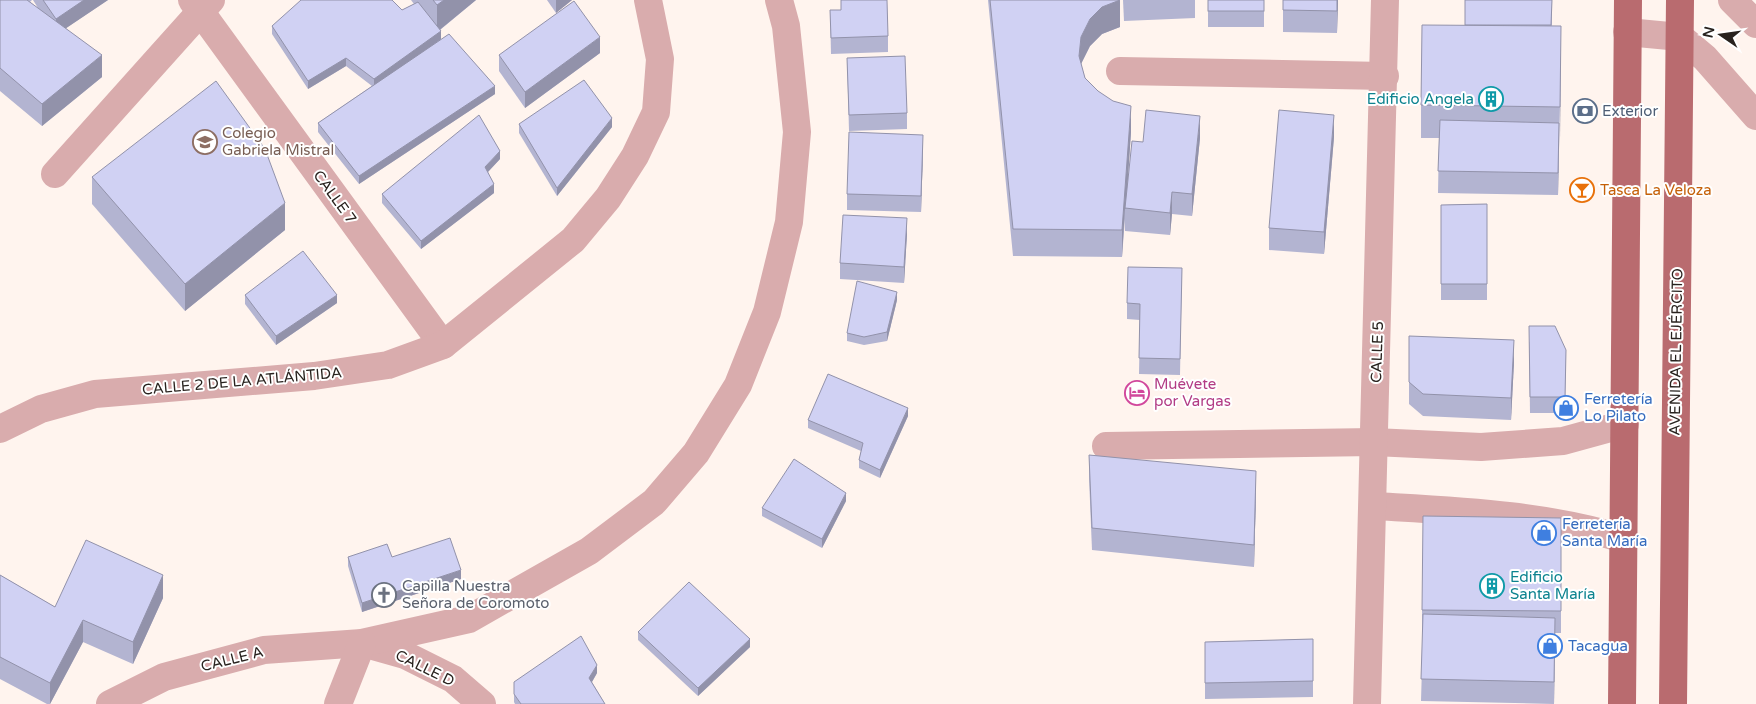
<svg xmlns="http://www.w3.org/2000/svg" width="1756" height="704" viewBox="0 0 1756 704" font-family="'Varela Round',sans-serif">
	<rect width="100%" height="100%" fill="#fff4ee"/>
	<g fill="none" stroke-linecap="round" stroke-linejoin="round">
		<g stroke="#d9acad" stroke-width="28">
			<path d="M192,0l251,345"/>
			<path d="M1732,0l24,24"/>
			<path d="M1627,32l53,5 25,21 51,58"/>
			<path d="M1120,71l265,5"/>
			<path d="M55,174l156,-174"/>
			<path d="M0,429l41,-20 54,-15 219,-18 74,-11 55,-20 130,-105 35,-42 27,-42 21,-44 4,-53 -12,-59"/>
			<path d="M1106,446l268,-4 107,5 82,-6 62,-17"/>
			<path d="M1374,506c84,5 169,8 250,33"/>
			<path d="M366,644l39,11 48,24 29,25"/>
			<path d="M110,704l54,-27 100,-27 98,-7 107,-24 120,-68 65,-49 42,-49 42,-68 29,-73 22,-90 8,-90 -11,-106 -7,-26"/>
			<path d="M338,704l24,-61"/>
			<path d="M1367,704l18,-704"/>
		</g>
		<g stroke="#b96b6f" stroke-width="28">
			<path d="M1622,704l6,-704"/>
			<path d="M1673,704l7,-704"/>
		</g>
	</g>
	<g fill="#b3b4d1">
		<path d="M0,0h32l-2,2 8,6 -5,-8h75l-42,28 36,49 -60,49 -42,-35z"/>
		<path d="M411,0h65l-36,30 1,9 54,55 -136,90 -41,-52v-9l54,-37 -26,-20 -38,23 -36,-55v-8l130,-16 12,-6z"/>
		<path d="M547,0h25l-16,13z"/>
		<path d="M988,0h132v27l-18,7 -12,12 -9,18 4,14 46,54 -4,55 16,-45 57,-4 -8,78 -20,-2 -2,21 -45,-4v-12l-3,38 -109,-1z"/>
		<path d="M1123,0h72v18l-71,3z"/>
		<rect x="1208" y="0" width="56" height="27"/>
		<path d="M1283,0h55l-1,33 -54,-1z"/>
		<path d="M1552,0v26l9,33 -3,136 -120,-2 1,-55h-18v-33l44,-80z"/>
		<path d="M830,10l58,26v16l-57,2z"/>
		<path d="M600,53l-75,55 -26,-37v-16z"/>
		<path d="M847,58l60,55v16l-58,2z"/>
		<path d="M519,124l93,3 -55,69 -38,-63z"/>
		<path d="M1334,137l-10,117 -55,-4v-22z"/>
		<path d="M923,151l-2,61 -74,-2v-16z"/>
		<path d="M500,159l-12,13 6,21 -73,56 -39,-46v-9z"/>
		<path d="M92,177l193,53 -100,81 -93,-107z"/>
		<path d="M1487,204v96h-46v-95z"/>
		<path d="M907,234l-3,49 -64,-4v-16z"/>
		<path d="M1182,268l-2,107 -41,-1 1,-54 -13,-1v-16z"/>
		<path d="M245,295l92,8 -61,42 -31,-41z"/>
		<path d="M897,300l-10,41 -23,4 -17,-4v-8z"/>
		<path d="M1409,336l105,26 -3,58 -88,-4 -14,-12z"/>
		<path d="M1529,342l37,8 -1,63h-35z"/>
		<path d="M908,416l-28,62 -21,-10v-8l2,-9 -53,-23v-8z"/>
		<path d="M1089,455l167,38 -2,74 -162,-17 -3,-73z"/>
		<path d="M846,501l-24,47 -60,-32v-8z"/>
		<path d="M1561,518v115h-6l-1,71 -133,-3 2,-69h-1v-22z"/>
		<path d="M348,557h44l69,22 -99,33 -14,-46z"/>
		<path d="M0,575l55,32 108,-9 -30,66 -50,-22 -33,62h-3l-47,-25z"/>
		<path d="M638,632l112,15 -52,49 -60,-56z"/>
		<path d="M1313,639v58l-108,2v-57z"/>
		<path d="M597,673l-5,9 13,22h-90l-1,-2v-20z"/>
	</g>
	<g fill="#9292aa">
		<path d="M84,0h24l-52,35v-16z"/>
		<path d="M444,0h32l-39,32v-27z"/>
		<path d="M556,0h16l-16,13z"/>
		<path d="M1120,0v27l-18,7 -12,12 -9,18 -2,-8 2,-19 9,-18 12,-12z"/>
		<path d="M1337,0h1l-1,33z"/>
		<path d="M1561,26v33l-1,80v-32z"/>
		<path d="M441,31v8l-67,49v-9z"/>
		<path d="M600,37v16l-75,55v-16z"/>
		<path d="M102,55v22l-60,49v-22z"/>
		<path d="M346,58v8l-38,23v-8z"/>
		<path d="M495,86v8l-136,90v-8z"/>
		<path d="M1131,106v26l-5,77 -1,-1 -3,49v-27z"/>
		<path d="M1334,115v22l-10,117v-22z"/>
		<path d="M1200,116v22l-8,78v-22z"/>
		<path d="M612,118v9l-55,69v-8z"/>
		<path d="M1559,123v22l-1,50v-22z"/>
		<path d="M923,135v16l-2,61v-16z"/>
		<path d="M500,151v8l-15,16v-8z"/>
		<path d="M494,184v9l-73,56v-8z"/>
		<path d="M1172,192v22l-2,21v-22z"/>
		<path d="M285,203v27l-100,81v-27z"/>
		<path d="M907,218v16l-3,49v-16z"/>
		<path d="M897,292v8l-10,41v-9z"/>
		<path d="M337,295v8l-61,42v-9z"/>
		<path d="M1514,340v22l-3,58v-22z"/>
		<path d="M908,408v8l-28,62v-8z"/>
		<path d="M1256,471v22l-2,74v-22z"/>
		<path d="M846,493v8l-24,47v-9z"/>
		<path d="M461,570v9l-99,33v-9z"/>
		<path d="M163,575v23l-30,66v-22z"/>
		<path d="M1555,618v22l-1,64v-22z"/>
		<path d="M83,620v22l-33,62v-21z"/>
		<path d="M750,639v8l-52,49v-8z"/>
		<path d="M597,665v8l-8,14v-9z"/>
	</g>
	<g fill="#d0d1f3" stroke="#9292aa">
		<path d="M0,0h27l75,55 -60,49 -42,-36z"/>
		<path d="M43,0h41l-28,19z"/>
		<path d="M301,0h91l10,10 16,-8 23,29 -67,48 -28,-21 -38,23 -36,-55z"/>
		<path d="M433,0h11l-7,5z"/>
		<path d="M841,0h46l1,36 -57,2 -1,-28h11z"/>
		<path d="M990,0h130l-18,7 -12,12 -9,18 -2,19 6,22 13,13 15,10 18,5 -9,124 -109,-1z"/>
		<rect x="1208" y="0" width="56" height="11"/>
		<path d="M1283,0h54v11l-54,-1z"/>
		<path d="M1465,0h87l-1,25h-86z"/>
		<path d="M574,1l26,36 -75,55 -26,-37z"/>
		<path d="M1422,25l139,1 -1,81 -139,-2z"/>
		<path d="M449,34l46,52 -136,90 -41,-53z"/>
		<path d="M905,56l2,57 -58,2 -2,-57z"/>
		<path d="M584,80l28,38 -55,70 -38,-64z"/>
		<path d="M216,81l49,68 20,54 -100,81 -93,-107z"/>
		<path d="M1146,110l54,6 -8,78 -20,-2 -2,21 -45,-5 7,-67 11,1z"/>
		<path d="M1279,110l55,5 -10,117 -55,-4z"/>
		<path d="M479,115l21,36 -15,16 9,17 -73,57 -39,-47z"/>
		<path d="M1440,120l119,3 -1,50 -120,-2z"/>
		<path d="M849,132l74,3 -2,61 -74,-2z"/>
		<path d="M1487,204v80h-46v-79z"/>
		<path d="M843,215l64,3 -3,49 -64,-4z"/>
		<path d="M303,251l34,44 -61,41 -31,-41z"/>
		<path d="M1128,267l54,1 -2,91 -41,-1 1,-54 -13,-1z"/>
		<path d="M857,281l40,11 -10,40 -23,5 -17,-4z"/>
		<path d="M1529,326h26l11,24 -1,47h-35z"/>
		<path d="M1409,336l105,4 -3,58 -88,-4 -14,-12z"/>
		<path d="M828,374l80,34 -28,62 -21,-10 4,-17 -55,-23z"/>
		<path d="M1089,455l167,16 -2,74 -162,-17z"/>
		<path d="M794,459l52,34 -24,46 -60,-31z"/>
		<path d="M1423,516l138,2v93l-139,-1z"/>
		<path d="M450,538l11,32 -99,33 -14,-46 39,-13 5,13z"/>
		<path d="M86,540l77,35 -30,67 -50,-22 -33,63 -50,-26v-82l55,32z"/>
		<path d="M689,582l61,57 -52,49 -60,-56z"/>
		<path d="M1423,614l132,4 -1,64 -133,-3z"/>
		<path d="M581,636l16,29 -8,13 16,26h-84l-7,-10v-12z"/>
		<path d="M1313,639v42l-108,2v-41z"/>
	</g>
	<defs>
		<symbol id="building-ring" viewBox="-11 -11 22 22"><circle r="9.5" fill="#fff" stroke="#0f9aa8" stroke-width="1.5"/><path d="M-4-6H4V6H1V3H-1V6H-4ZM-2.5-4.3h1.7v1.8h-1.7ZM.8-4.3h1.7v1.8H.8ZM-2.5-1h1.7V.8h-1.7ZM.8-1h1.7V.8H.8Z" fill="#0f9aa8"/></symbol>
		<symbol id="bank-ring" viewBox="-11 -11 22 22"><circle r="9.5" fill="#fff" stroke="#5c6f8a" stroke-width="1.5"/><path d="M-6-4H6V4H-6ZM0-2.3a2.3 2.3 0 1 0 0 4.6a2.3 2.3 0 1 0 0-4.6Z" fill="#5c6f8a"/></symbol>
		<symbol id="school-ring" viewBox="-11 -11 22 22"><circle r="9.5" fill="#fff" stroke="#8d6e63" stroke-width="1.5"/><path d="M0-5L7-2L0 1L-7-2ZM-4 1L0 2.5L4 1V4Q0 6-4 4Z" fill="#8d6e63"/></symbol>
		<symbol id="bar-ring" viewBox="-11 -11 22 22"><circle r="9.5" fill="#fff" stroke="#e8710a" stroke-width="1.5"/><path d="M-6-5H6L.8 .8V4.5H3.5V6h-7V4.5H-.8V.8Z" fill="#e8710a"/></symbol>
		<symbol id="hotel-ring" viewBox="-11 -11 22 22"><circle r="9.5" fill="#fff" stroke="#d1479c" stroke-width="1.5"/><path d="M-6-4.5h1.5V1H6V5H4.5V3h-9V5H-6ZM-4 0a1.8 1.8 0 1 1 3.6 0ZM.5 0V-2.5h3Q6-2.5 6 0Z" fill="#d1479c"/></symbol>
		<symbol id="shop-ring" viewBox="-11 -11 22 22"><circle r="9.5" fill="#fff" stroke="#3f7fe0" stroke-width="1.5"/><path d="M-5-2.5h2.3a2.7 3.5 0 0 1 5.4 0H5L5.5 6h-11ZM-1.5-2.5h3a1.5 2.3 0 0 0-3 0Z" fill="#3f7fe0"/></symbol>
		<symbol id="church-ring" viewBox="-11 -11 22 22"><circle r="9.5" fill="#fff" stroke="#6b7280" stroke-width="1.5"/><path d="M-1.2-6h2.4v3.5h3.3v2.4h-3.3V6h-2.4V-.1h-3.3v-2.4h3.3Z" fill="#6b7280"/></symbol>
	</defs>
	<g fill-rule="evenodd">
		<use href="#building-ring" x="1477" y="85" width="28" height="28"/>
		<use href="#bank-ring" x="1571" y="97" width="28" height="28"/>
		<use href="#school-ring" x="191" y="128" width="28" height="28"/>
		<use href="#bar-ring" x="1568" y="176" width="28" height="28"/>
		<use href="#hotel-ring" x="1123" y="379" width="28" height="28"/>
		<use href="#shop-ring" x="1552" y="394" width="28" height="28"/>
		<use href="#shop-ring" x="1530" y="519" width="28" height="28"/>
		<use href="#building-ring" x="1478" y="572" width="28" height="28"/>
		<use href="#church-ring" x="370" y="581" width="28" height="28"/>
		<use href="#shop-ring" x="1536" y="632" width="28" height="28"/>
	</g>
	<g text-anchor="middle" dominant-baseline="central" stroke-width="4" stroke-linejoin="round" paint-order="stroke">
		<g font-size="15" fill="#0d838f" stroke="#fff" text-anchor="end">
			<text x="1474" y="99">Edificio Angela</text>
			<text x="1510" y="577" text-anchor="start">Edificio<tspan x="1510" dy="17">Santa María</tspan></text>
		</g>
		<g font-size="15" fill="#4e5e75" stroke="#fff" text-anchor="start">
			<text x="1602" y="111">Exterior</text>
		</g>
		<g font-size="15" fill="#785e54" stroke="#fff" text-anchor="start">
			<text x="222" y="133">Colegio<tspan x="222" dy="17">Gabriela Mistral</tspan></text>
		</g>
		<g font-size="15" fill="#c56008" stroke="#fff" text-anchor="start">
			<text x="1600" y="190">Tasca La Veloza</text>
		</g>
		<g font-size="15" fill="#28221e" stroke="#fff">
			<text transform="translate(335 197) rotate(54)">CALLE 7</text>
			<text transform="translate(1377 352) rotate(-88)">CALLE 5</text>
			<text transform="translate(1676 352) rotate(-89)">AVENIDA EL EJÉRCITO</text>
			<text transform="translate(242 381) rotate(-5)">CALLE 2 DE LA ATLÁNTIDA</text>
			<text transform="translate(232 659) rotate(-14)">CALLE A</text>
			<text transform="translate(425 668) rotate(26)">CALLE D</text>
		</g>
		<g font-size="15" fill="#b23c85" stroke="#fff" text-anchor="start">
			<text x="1154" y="384">Muévete<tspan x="1154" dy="17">por Vargas</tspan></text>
		</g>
		<g font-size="15" fill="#366cbe" stroke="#fff" text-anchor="start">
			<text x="1584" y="399">Ferretería<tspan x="1584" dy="17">Lo Pilato</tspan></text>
			<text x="1562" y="524">Ferretería<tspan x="1562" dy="17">Santa María</tspan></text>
			<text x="1568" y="646">Tacagua</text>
		</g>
		<g font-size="15" fill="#5b616d" stroke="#fff" text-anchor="start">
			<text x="402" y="586">Capilla Nuestra<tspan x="402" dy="17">Señora de Coromoto</tspan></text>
		</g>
	</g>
	<g transform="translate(1721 35) rotate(283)" stroke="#ffffff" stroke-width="4" paint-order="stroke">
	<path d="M0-4L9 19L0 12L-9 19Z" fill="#28221e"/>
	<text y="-8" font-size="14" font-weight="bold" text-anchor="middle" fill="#28221e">N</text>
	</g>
</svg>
